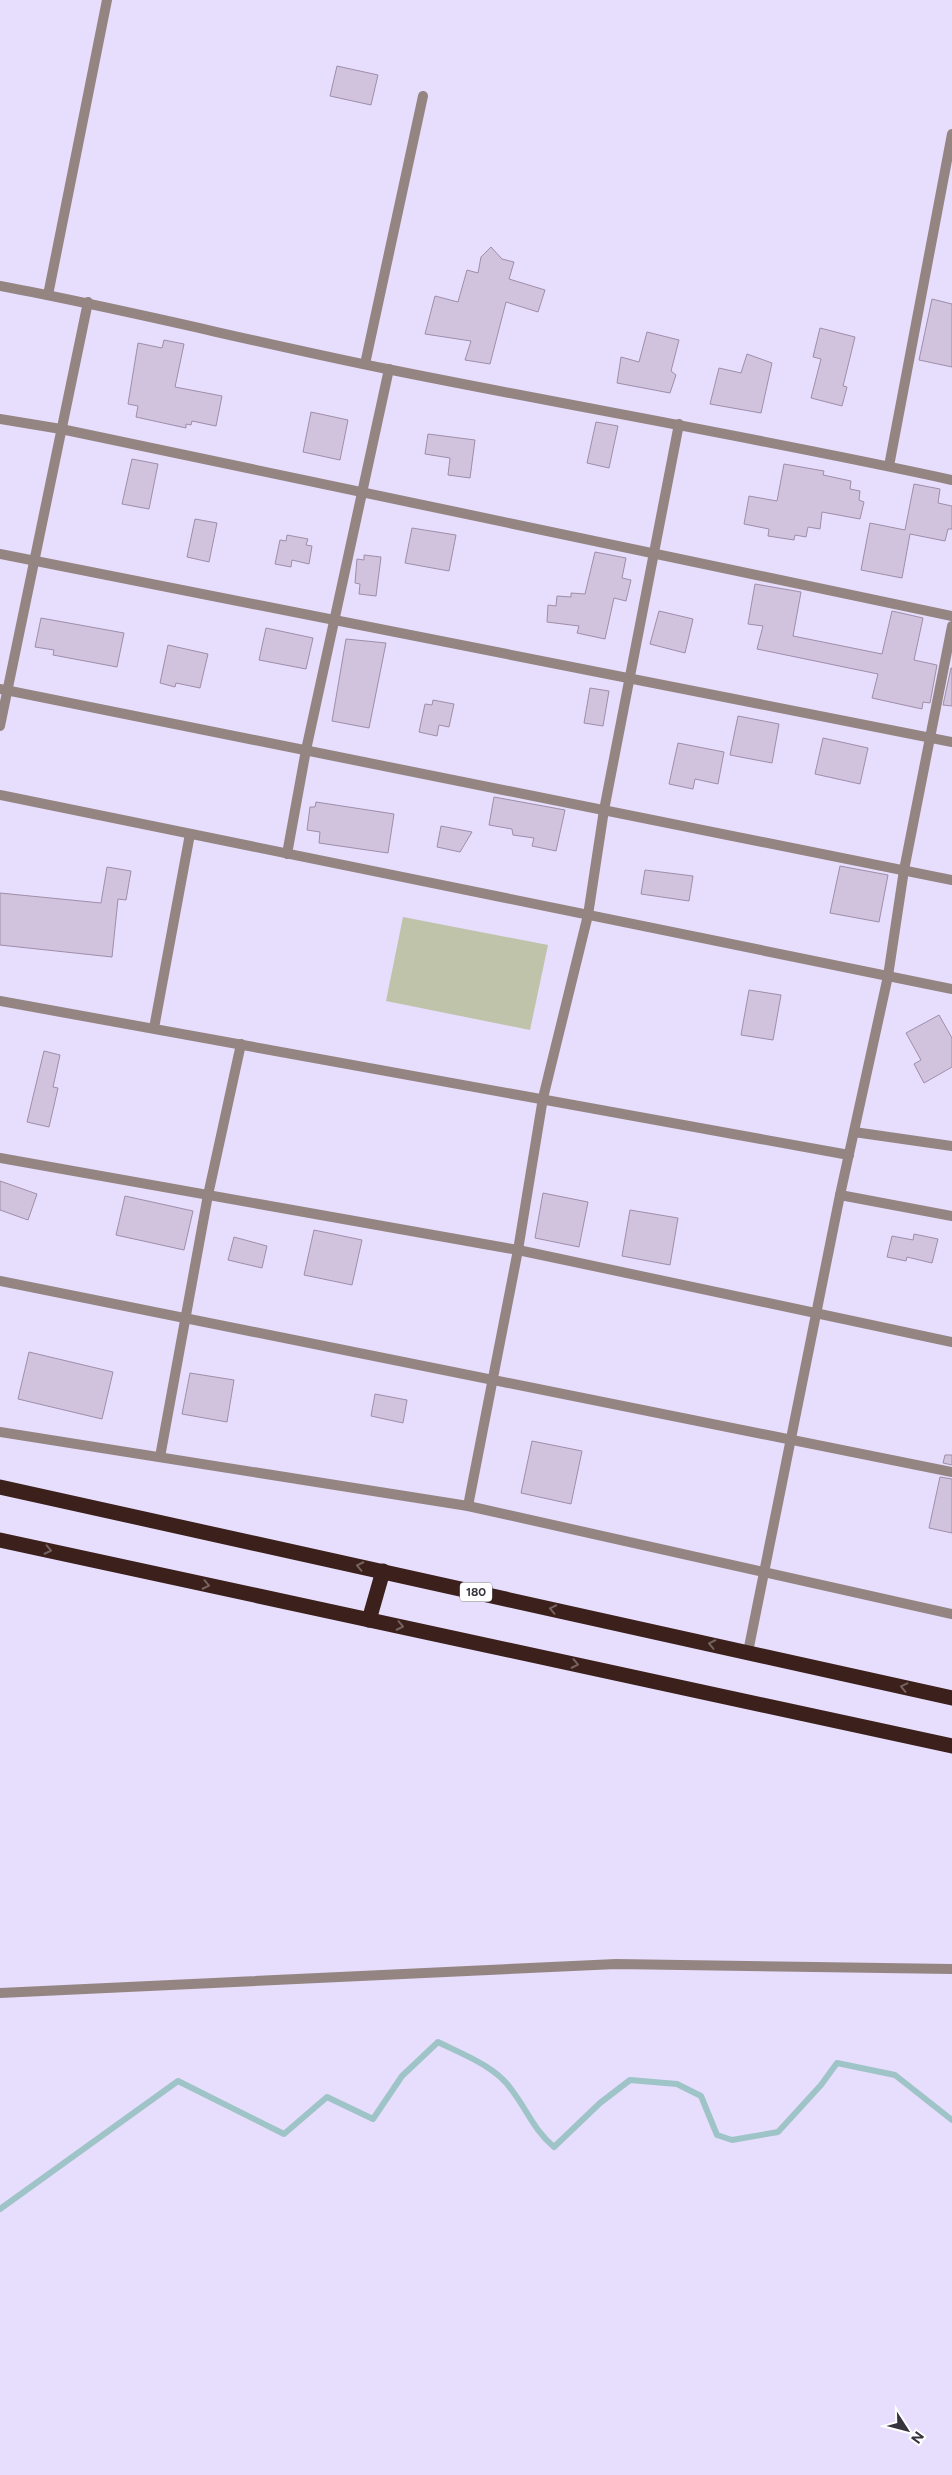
<svg xmlns="http://www.w3.org/2000/svg" width="952" height="2475" viewBox="0 0 952 2475" font-family="Figtree,sans-serif">
	<rect width="100%" height="100%" fill="#e7ddfd"/>
	<path fill="#bfc3a9" d="M403,917l145,28 -18,85 -144,-29z"/>
	<g fill="none" stroke-linecap="round" stroke-linejoin="round">
		<path stroke="#9ec4c7" stroke-width="6" d="M0,2209l178,-128 106,53 43,-37 46,22 29,-43 36,-34c24,12 57,24 73,47 17,22 22,40 43,58l46,-44 30,-23 47,4 24,12 16,39 15,5 46,-8 43,-47 16,-22 58,12 57,45"/>
	</g>
	<g fill="#d1c2de" stroke="#9e8eaa">
		<path d="M337,66l41,9 -7,30 -41,-9z"/>
		<path d="M491,247l11,12 12,3 -5,17 36,11 -7,22 -32,-10 -16,62 -25,-4 6,-19 -46,-7 10,-38 23,6 9,-32 11,3 3,-16z"/>
		<path d="M932,299l20,5v63l-33,-7z"/>
		<path d="M820,328l35,9 -12,49 4,1 -5,19 -31,-8 10,-39 -8,-2z"/>
		<path d="M647,332l32,8 -8,31 5,4 -6,18 -53,-10 4,-26 18,5z"/>
		<path d="M164,340l20,4 -9,43 47,9 -6,30 -24,-5 -1,4 -5,-1v4l-50,-11 2,-11 -10,-2 10,-61 24,5z"/>
		<path d="M747,354l25,9 -11,50 -51,-9 9,-36 22,5z"/>
		<path d="M311,412l37,8 -8,40 -37,-8z"/>
		<path d="M596,422l22,4 -9,42 -22,-5z"/>
		<path d="M428,434l47,6 -5,38 -22,-3 2,-17 -25,-4z"/>
		<path d="M132,459l26,5 -9,45 -27,-5z"/>
		<path d="M784,464l40,7 -1,4 28,6 -1,8 10,2 -1,9 5,2 -4,17 -38,-7 -2,17 -12,-2 -2,10 -11,-2 -1,5 -26,-4 1,-7 -25,-5 5,-28 28,5z"/>
		<path d="M914,484l26,5 -2,14 14,3v23h-4l-3,12 -35,-7 -8,44 -41,-8 9,-47 35,7z"/>
		<path d="M195,519l22,4 -8,39 -22,-5z"/>
		<path d="M412,528l44,7 -7,36 -44,-8z"/>
		<path d="M287,535l21,4 -2,6 6,1 -3,18 -17,-4 -1,7 -16,-3 5,-24 6,1z"/>
		<path d="M595,552l31,6 -4,20 9,2 -5,21 -12,-3 -9,41 -28,-6 2,-7 -32,-4 1,-17 8,1 1,-10 14,1v-4l14,1z"/>
		<path d="M364,555l17,2 -5,39 -17,-2 1,-10 -5,-1 2,-24 7,1z"/>
		<path d="M755,584l46,8 -8,44 89,18 10,-43 31,7 -9,42 23,5 -7,38 -7,-1 -1,7 -50,-11 6,-24 -121,-25 6,-23 -15,-2z"/>
		<path d="M659,611l34,8 -8,34 -35,-9z"/>
		<path d="M41,618l83,15 -7,34 -64,-12 1,-5 -19,-3z"/>
		<path d="M266,628l47,10 -7,31 -47,-9z"/>
		<path d="M346,639l40,4 -17,85 -37,-7z"/>
		<path d="M168,645l40,9 -8,34 -24,-5 -1,4 -15,-4z"/>
		<path d="M951,668h1v38l-9,-1z"/>
		<path d="M590,688l19,3 -6,35 -19,-3z"/>
		<path d="M433,700l21,4 -5,23 -10,-2 -2,11 -18,-4 6,-28 7,1z"/>
		<path d="M738,716l41,8 -7,39 -42,-8z"/>
		<path d="M823,738l45,10 -8,36 -45,-10z"/>
		<path d="M678,743l46,9 -6,32 -23,-5 -2,10 -24,-5z"/>
		<path d="M494,797l71,13 -9,41 -24,-5 2,-8 -21,-3 -1,-6 -23,-4z"/>
		<path d="M316,802l78,12 -6,39 -69,-10 1,-11 -13,-2 3,-23h5z"/>
		<path d="M441,826l31,6 -12,20 -23,-5z"/>
		<path d="M840,866l48,9 -9,47 -49,-9z"/>
		<path d="M107,867l24,4 -5,29 -8,-1 -6,58 -112,-12v-52l101,10z"/>
		<path d="M645,870l48,6 -4,25 -48,-7z"/>
		<path d="M749,990l32,5 -8,45 -32,-5z"/>
		<path d="M939,1015l13,23v29l-28,16 -10,-19 7,-4 -15,-27z"/>
		<path d="M44,1051l16,4 -7,32 5,1 -9,39 -22,-5z"/>
		<path d="M0,1181l37,13 -9,26 -28,-10z"/>
		<path d="M543,1193l45,9 -9,45 -44,-9z"/>
		<path d="M125,1196l68,15 -9,39 -68,-15z"/>
		<path d="M630,1210l48,8 -8,47 -48,-9z"/>
		<path d="M314,1230l48,10 -10,45 -48,-10z"/>
		<path d="M914,1234l24,5 -6,24 -25,-6 -1,4 -19,-4 5,-21 21,4z"/>
		<path d="M234,1237l33,9 -5,22 -34,-8z"/>
		<path d="M29,1352l84,20 -11,47 -84,-20z"/>
		<path d="M190,1373l44,7 -7,42 -45,-8z"/>
		<path d="M375,1394l32,6 -4,23 -32,-7z"/>
		<path d="M532,1441l50,10 -11,53 -50,-11z"/>
		<path d="M945,1455h7v10l-9,-2z"/>
		<path d="M940,1477l12,2v54l-23,-5z"/>
	</g>
	<g fill="none" stroke-linecap="round" stroke-linejoin="round">
		<g stroke="#948582" stroke-width="10">
			<path d="M0,286c130,24 257,57 387,83 188,38 377,70 565,111"/>
			<path d="M48,295l59,-295"/>
			<path d="M365,364l58,-268"/>
			<path d="M0,419l61,10 891,187"/>
			<path d="M889,466l63,-332"/>
			<path d="M0,554l952,188"/>
			<path d="M0,689l952,191"/>
			<path d="M0,726l88,-424"/>
			<path d="M0,795l952,194"/>
			<path d="M287,854l19,-104 83,-381"/>
			<path d="M0,1001l849,154"/>
			<path d="M154,1028l36,-194"/>
			<path d="M854,1132l98,14"/>
			<path d="M0,1158l518,92 434,92"/>
			<path d="M840,1195l112,21"/>
			<path d="M0,1281l952,191"/>
			<path d="M0,1432l468,74 484,108"/>
			<path d="M160,1457l48,-262 33,-151"/>
			<path d="M468,1506l50,-256 25,-152 45,-183 16,-105 75,-386"/>
			<path d="M748,1652l92,-457 48,-219 16,-106 48,-244"/>
			<path d="M0,1993l616,-29 336,5"/>
		</g>
		<g stroke="#3b201b" stroke-width="15">
			<path d="M0,1487l952,211"/>
			<path d="M0,1540l952,206"/>
			<path d="M369,1620l14,-49"/>
		</g>
	</g>
	<defs><path id="oneway-chevron" d="M-2-3.5L2.5 0L-2 3.5" fill="none" stroke-width="1.6" stroke-linecap="round" stroke-linejoin="round" transform="scale(1.25)"/></defs>
	<g stroke="#76635f">
		<use href="#oneway-chevron" transform="translate(48 1550) rotate(12)"/>
		<use href="#oneway-chevron" transform="translate(360 1566) rotate(-168)"/>
		<use href="#oneway-chevron" transform="translate(206 1585) rotate(12)"/>
		<use href="#oneway-chevron" transform="translate(553 1609) rotate(-168)"/>
		<use href="#oneway-chevron" transform="translate(400 1626) rotate(12)"/>
		<use href="#oneway-chevron" transform="translate(712 1644) rotate(-168)"/>
		<use href="#oneway-chevron" transform="translate(575 1664) rotate(12)"/>
		<use href="#oneway-chevron" transform="translate(904 1687) rotate(-167)"/>
	</g>
	<g text-anchor="middle" dominant-baseline="central" stroke-width="5" stroke-linejoin="round" paint-order="stroke">
		<rect fill="#fff" stroke="#727078" stroke-width="1" x="460" y="1582.5" width="32" height="19" rx="4"/>
		<g font-size="12" font-weight="bold" fill="#36323e">
			<text x="476" y="1592">180</text>
		</g>
	</g>
	<g transform="translate(907 2430) rotate(126)" stroke="#ffffff" stroke-width="4" paint-order="stroke">
	<path d="M0-4L9 19L0 12L-9 19Z" fill="#36323e"/>
	<text y="-8" font-size="14" font-weight="bold" text-anchor="middle" fill="#36323e">N</text>
	</g>
</svg>
